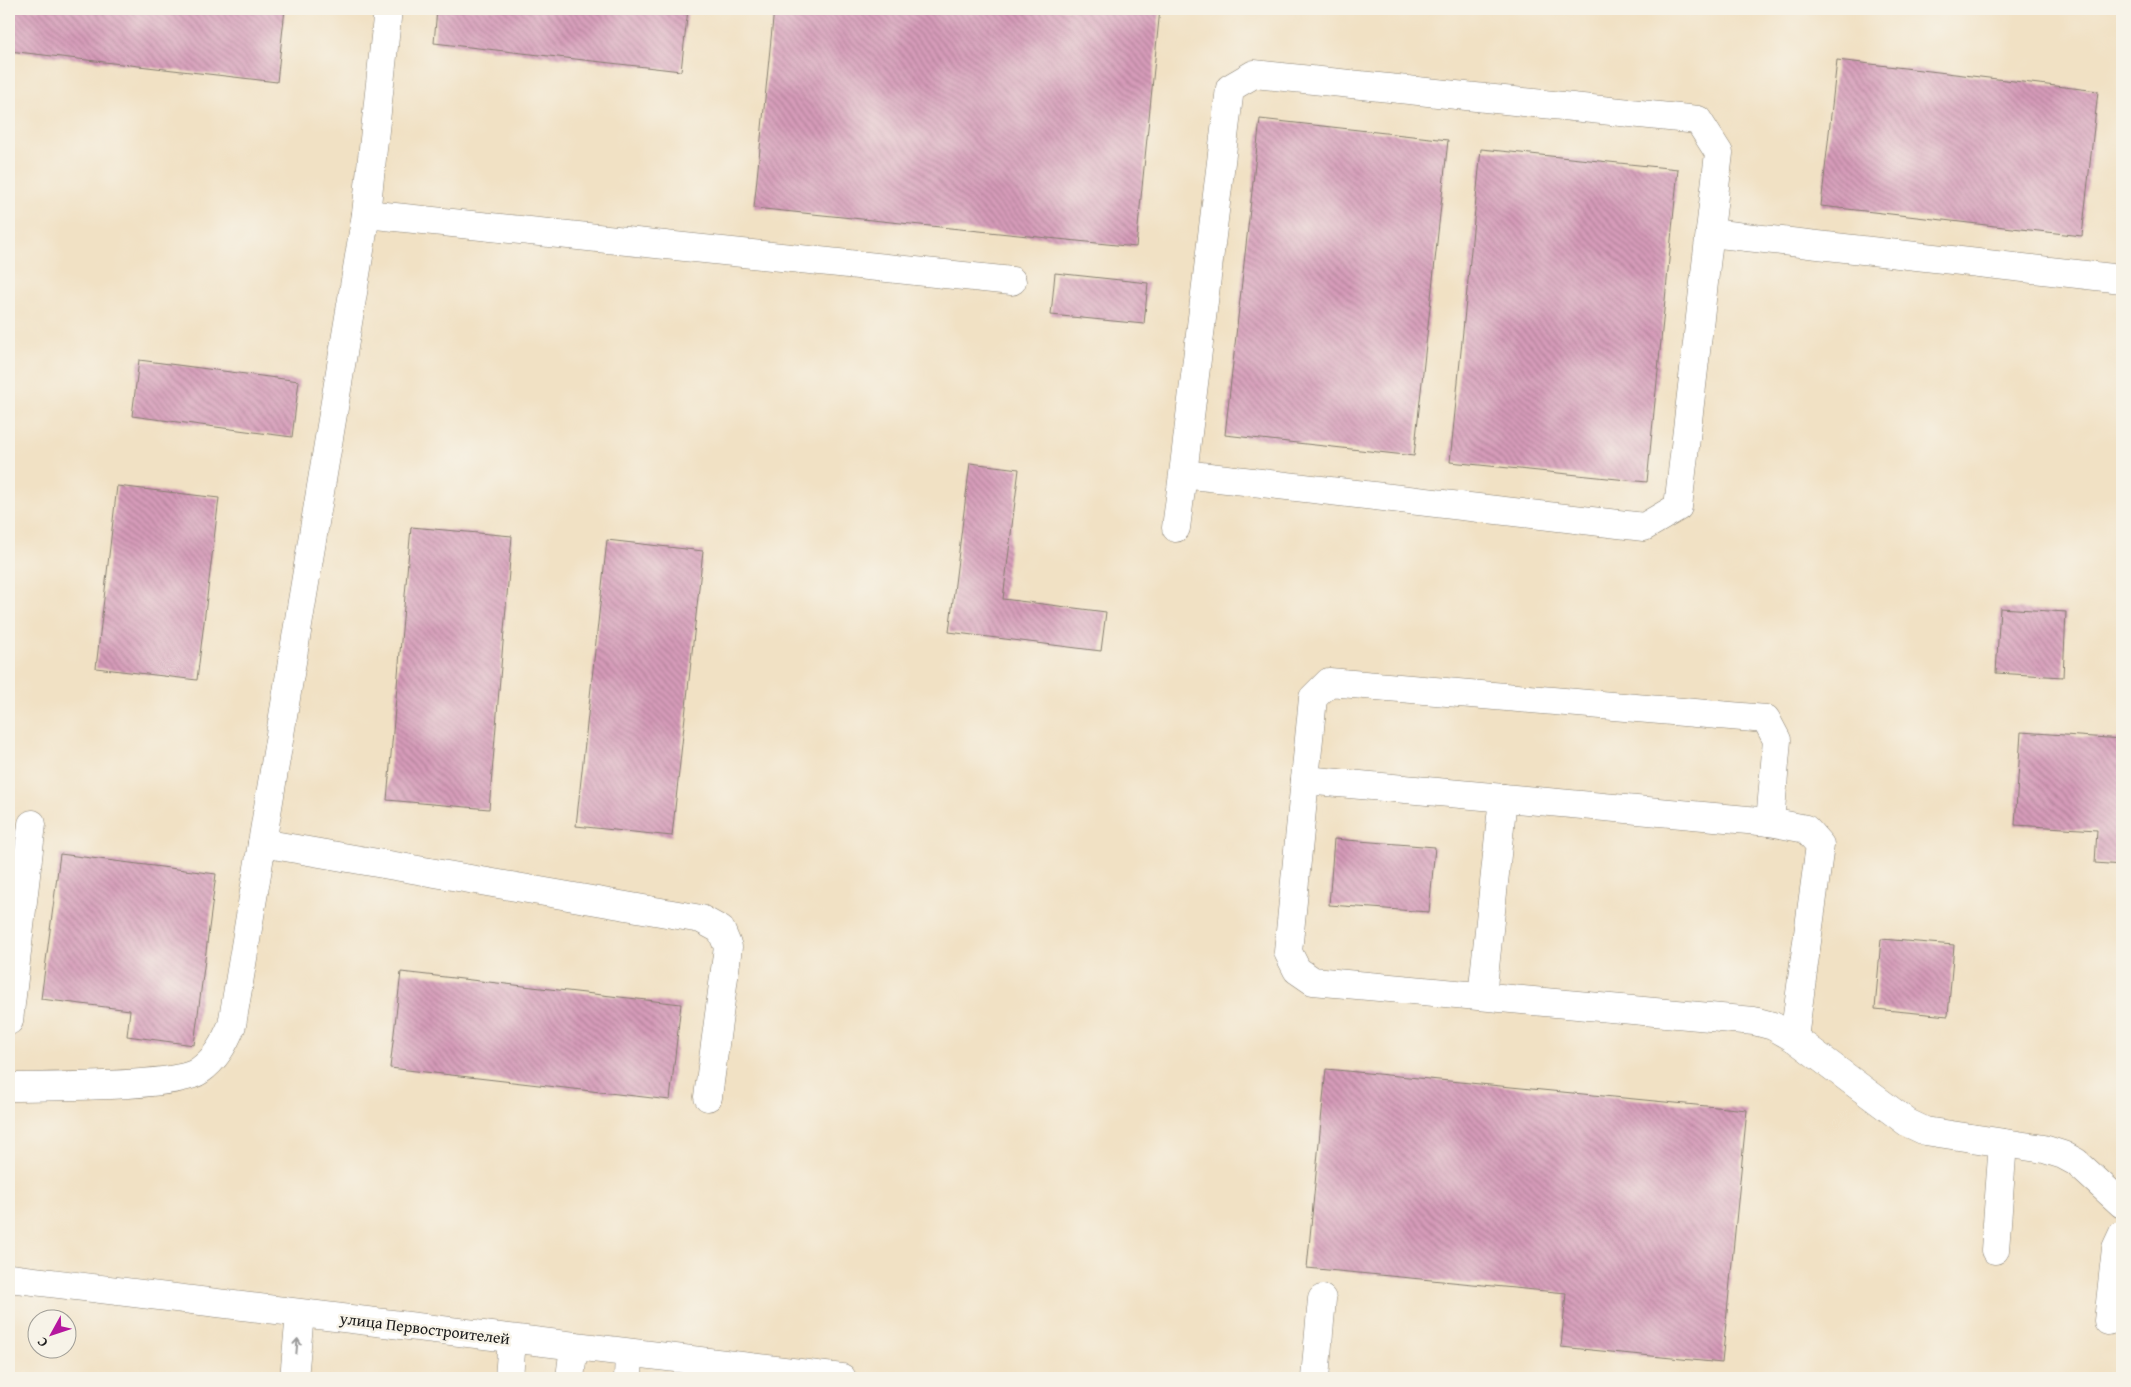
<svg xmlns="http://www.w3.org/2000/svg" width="2131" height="1387" viewBox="0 0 2131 1387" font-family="'Gentium Book Plus',serif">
	<defs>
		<pattern id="building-back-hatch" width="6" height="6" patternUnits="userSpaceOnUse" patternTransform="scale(1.25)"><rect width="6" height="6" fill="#d69bb9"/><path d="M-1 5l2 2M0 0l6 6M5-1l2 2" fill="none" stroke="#ad7e96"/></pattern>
	</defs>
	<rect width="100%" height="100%" fill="#f7f3e8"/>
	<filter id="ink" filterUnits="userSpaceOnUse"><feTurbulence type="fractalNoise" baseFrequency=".02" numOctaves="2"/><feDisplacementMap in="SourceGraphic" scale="10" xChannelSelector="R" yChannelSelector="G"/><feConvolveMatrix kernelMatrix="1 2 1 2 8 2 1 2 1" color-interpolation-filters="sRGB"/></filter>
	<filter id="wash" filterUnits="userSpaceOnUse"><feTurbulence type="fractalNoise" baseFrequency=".0096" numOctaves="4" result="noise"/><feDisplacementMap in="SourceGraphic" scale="20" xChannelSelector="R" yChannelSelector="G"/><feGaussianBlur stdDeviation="1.12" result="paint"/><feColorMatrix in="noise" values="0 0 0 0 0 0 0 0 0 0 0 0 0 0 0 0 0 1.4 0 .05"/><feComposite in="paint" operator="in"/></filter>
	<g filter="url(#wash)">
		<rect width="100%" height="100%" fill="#f1e1c4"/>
		<g id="blocks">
			<g fill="url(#building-back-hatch)">
				<path d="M9,9h276l-8,73 -268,-31z"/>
				<path d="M437,9h251l-7,62 -247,-28z"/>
				<path d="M774,9h386l-24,238 -382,-39z"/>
				<path d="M1837,60l261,31 -16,145 -261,-30z"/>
				<path d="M1260,119l188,21 -34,316 -189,-21z"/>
				<path d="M1481,149l197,20 -31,313 -197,-20z"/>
				<path d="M1055,273l93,10 -4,41 -93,-9z"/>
				<path d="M139,360l160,21 -7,56 -160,-21z"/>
				<path d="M970,463l49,6 -16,130 103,13 -5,39 -152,-19z"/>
				<path d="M117,486l102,12 -22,182 -101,-12z"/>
				<path d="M411,527l101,9 -23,273 -102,-9z"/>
				<path d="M607,540l96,11 -31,285 -96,-10z"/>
				<path d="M2000,608l66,4 -3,65 -67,-4z"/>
				<path d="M2021,732l101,7v126l-27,-2 2,-33 -82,-5z"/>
				<path d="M1334,839l101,8 -6,65 -100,-7z"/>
				<path d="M60,854l156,20 -22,171 -67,-9 3,-26 -89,-11z"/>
				<path d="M1881,939l73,6 -6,71 -73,-7z"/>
				<path d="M401,972l280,32 -11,96 -280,-32z"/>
				<path d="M1326,1069l421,41 -25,253 -161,-16 5,-54 -259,-25z"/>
			</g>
		</g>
	</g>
	<g filter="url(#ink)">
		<use href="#blocks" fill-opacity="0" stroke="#867e70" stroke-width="1"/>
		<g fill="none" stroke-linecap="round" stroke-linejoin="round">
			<defs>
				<g id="minor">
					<path d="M366,214l22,-205"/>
					<path d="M1710,233l412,46"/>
					<path d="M1176,528l7,-54 47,-386 24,-14 444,46 21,33 -41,354 -34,20 -461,-53"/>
					<path d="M1305,780l465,42 36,7 14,16 -26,193"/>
					<path d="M1770,822l7,-82 -11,-21 -437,-37 -16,16 -25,254 9,18 16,11 441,40 19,5 21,12 114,85 17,8 119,18 19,6 13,7 46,42"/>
					<path d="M262,843l439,76 20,11 7,17 -20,150"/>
					<path d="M1482,996l21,-198"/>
					<path d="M9,1021l23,-197"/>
					<path d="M9,1087c35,-1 167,1 190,-16 17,-12 25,-27 33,-46l134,-811 646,67"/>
					<path d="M1995,1250l8,-107"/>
					<path d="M9,1278l833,100"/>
					<path d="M2108,1321l8,-73 6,-13"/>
					<path d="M294,1378l6,-64"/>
					<path d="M509,1378l3,-39"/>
					<path d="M570,1378l4,-32"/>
					<path d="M628,1378l1,-25"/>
					<path d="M1315,1378l7,-79"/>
				</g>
			</defs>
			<use href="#minor" stroke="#867e70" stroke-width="29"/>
			<use href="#minor" stroke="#fff" stroke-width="28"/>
		</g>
		<defs><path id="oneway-shaft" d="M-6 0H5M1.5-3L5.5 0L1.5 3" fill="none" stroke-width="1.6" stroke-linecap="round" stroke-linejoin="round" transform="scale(1.25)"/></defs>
		<use stroke="#999" href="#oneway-shaft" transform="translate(297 1346) rotate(-85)"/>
	</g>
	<g text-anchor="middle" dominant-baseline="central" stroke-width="5" stroke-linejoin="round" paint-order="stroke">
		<g font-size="16" fill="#1c1c1c" stroke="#f7f3e8">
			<text transform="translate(425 1328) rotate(7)">улица Первостроителей</text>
		</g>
	</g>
	<rect width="2131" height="1387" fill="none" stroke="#f7f3e8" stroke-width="30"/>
	<g transform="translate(52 1334) rotate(230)"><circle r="24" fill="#f7f3e8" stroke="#9f9d96"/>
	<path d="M0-4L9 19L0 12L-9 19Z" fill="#b5179e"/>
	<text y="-8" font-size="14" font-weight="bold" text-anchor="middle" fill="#1c1c1c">С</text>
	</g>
</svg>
